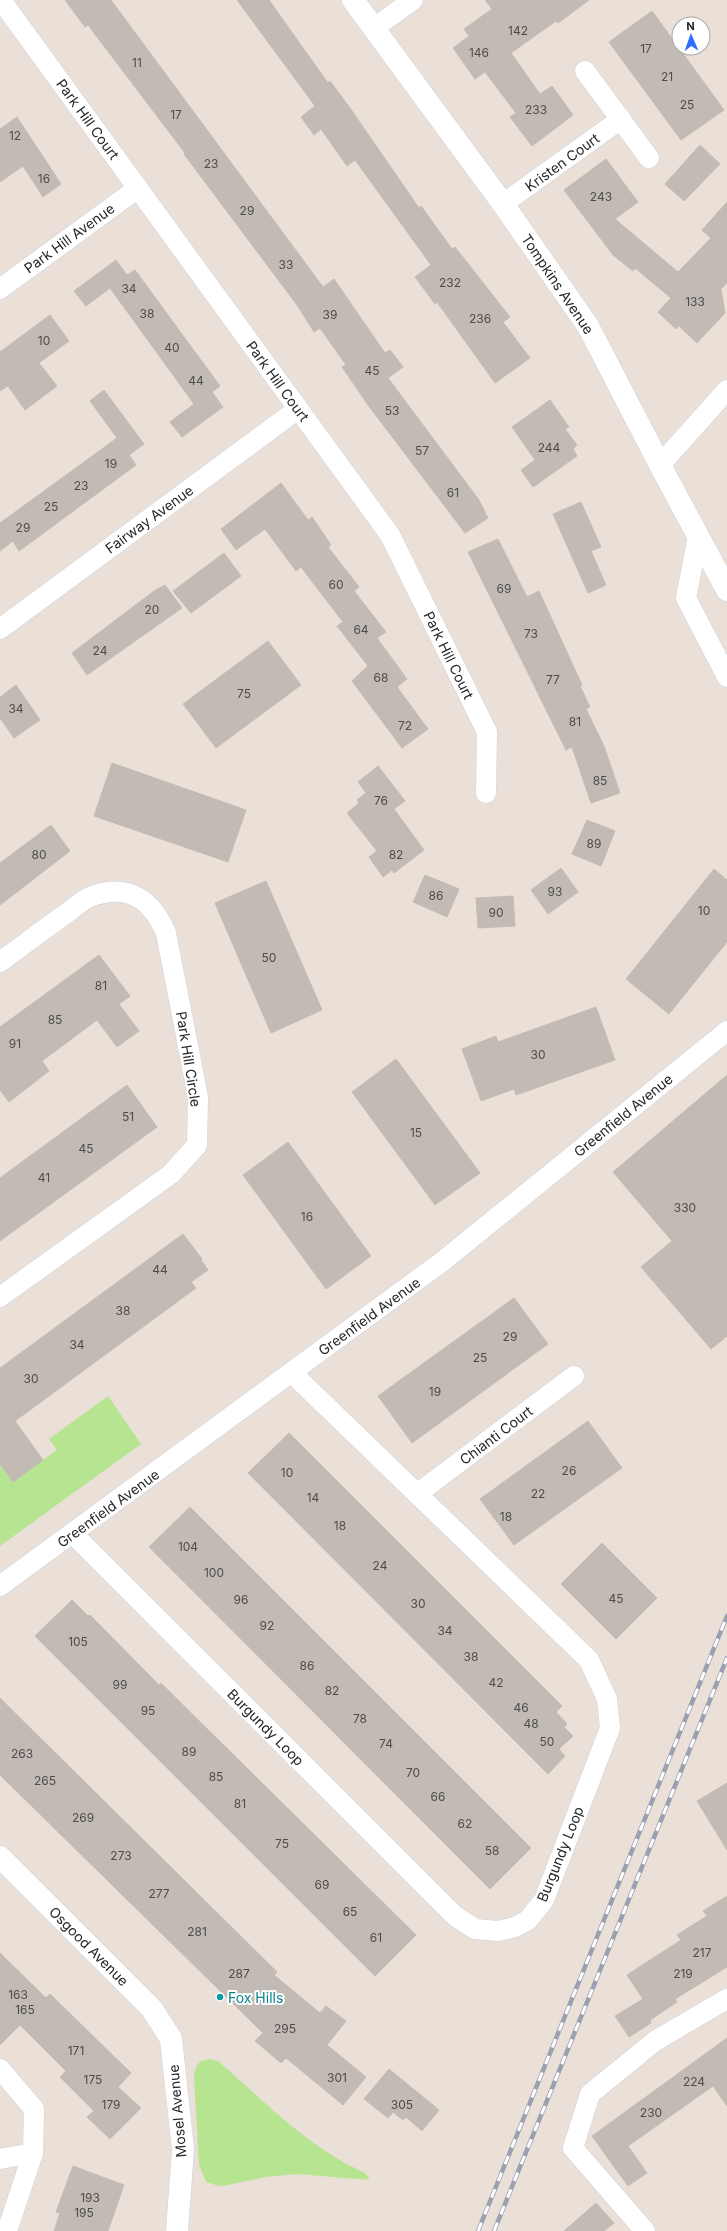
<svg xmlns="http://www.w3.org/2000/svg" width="727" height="2231" viewBox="0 0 727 2231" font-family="Inter,sans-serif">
	<rect width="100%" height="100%" fill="#eae0d7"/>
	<g fill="#b6e491">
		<path d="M108,1396l33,48 -141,102v-82l13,18 44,-32 -8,-11z"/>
		<path d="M209,2059l9,2c47,41 90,86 147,112l4,5v2l-72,-6 -32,3 -37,8 -9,1 -13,-4 -7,-17 -5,-88c2,-11 3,-16 15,-18z"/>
	</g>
	<g fill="#c2bab4" stroke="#c5bcb1">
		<path d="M65,0h46l212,287 11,-8 51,74 5,-3 13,17 -15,11 91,122 9,18 -23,15 -97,-128 -26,-38 4,-2 -26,-37 -6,4 -17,-27 -113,-151 1,-1 -97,-128 -3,2z"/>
		<path d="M237,0h32l59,83 2,-2 20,27 69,100 2,-2 31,43 3,-2 55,70 -7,5 27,36 -35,25 -58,-81 -2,2 -20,-27 16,-12 -76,-105 -8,6 -26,-37 -7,6 -13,-18 14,-11z"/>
		<path d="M485,0h104l-31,23 -2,-2 -45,32 29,41 12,-8 21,29 -41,31 -22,-29 6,-4 -31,-41 -10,7 -22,-31 16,-12 -5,-7 28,-20z"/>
		<path d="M652,11l72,99 -43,30 -72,-98z"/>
		<path d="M17,117l44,67 -18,13 -20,-31 -23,16v-53z"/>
		<path d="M700,145l20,19 -36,37 -19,-17z"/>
		<path d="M606,159l32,43 -23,17 63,53 33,-34 -9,-8 25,-28v81l-6,6 4,24 -28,30 -18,-17 -3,3 -18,-17 13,-14 -36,-30 -2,3 -20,-16 -49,-65z"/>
		<path d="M116,260l11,15 8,-5 85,116 -8,6 11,15 -41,30 -12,-15 24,-18 -84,-116 -24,18 -12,-15z"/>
		<path d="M50,315l19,26 -30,22 18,23 -32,24 -17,-24 -8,5v-39z"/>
		<path d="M104,390l40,54 -15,11 7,10 -117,86 -6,-10 -13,10v-28l117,-85 -27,-37z"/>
		<path d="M550,400l19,27 -4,2 12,16 -4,4 4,7 -44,31 -12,-17 14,-10 -23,-33z"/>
		<path d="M281,483l27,37 4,-3 19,28 -3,2 31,40 -5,4 32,41 -9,6 30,41 -10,8 31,42 -26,19 -50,-67 16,-15 -31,-40 6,-4 -42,-55 -5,4 -31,-42 -29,21 -15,-21z"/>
		<path d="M581,502l20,45 -10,4 15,34 -18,8 -35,-79z"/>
		<path d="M498,539l29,58 12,-6 43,94 -2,1 10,21 -4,2 18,37 16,47 -29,10 -19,-56 -6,3 -98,-198z"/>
		<path d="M224,553l17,23 -50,37 -18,-22z"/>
		<path d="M165,585l17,23 -95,67 -15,-22 82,-62z"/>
		<path d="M268,641l33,44 -85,63 -33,-44z"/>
		<path d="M16,685l24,35 -26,18 -14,-20v-21z"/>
		<path d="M112,763l134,47 -18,52 -134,-46z"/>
		<path d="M378,766l27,35 -11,8 30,41 -30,23 -2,-3 -9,7 -14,-20 8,-6 -30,-38 12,-10 -2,-3 9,-7 -8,-11z"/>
		<path d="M587,820l28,11 -14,35 -29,-12z"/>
		<path d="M51,825l19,26 -70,54v-42z"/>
		<path d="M561,868l17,24 -30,22 -17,-24z"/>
		<path d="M714,869l13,11v62l-58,72 -43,-35z"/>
		<path d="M425,875l34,14 -12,28 -34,-15z"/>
		<path d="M266,881l56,129 -51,23 -56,-130z"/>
		<path d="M513,896l2,30 -37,2 -2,-30z"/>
		<path d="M99,955l31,41 -11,8 20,27 -22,16 -20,-27 -55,41 7,10 -40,31 -9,-12v-63z"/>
		<path d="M596,1007l19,53 -99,35 -2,-6 -33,12 -19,-52 34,-13 2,6z"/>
		<path d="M396,1059l84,114 -45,32 -83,-113z"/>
		<path d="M727,1075v261l-16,13 -70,-82 31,-26 -59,-69z"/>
		<path d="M127,1085l30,42 -157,114v-63z"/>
		<path d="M288,1142l83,114 -45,33 -83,-114z"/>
		<path d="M183,1234l19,25 -1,1 7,10 -17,12 5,6 -181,133 28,39 -30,22 -13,-18v-96z"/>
		<path d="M514,1298l34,46 -136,99 -34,-47z"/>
		<path d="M588,1421l34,47 -108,77 -34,-46z"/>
		<path d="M289,1433l273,273 -6,6 11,12 -3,3 9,9 -14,13 6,7 -17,18 -300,-301z"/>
		<path d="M190,1507l341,341 -41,41 -341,-342z"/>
		<path d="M602,1543l55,55 -41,41 -55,-55z"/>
		<path d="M72,1600l16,16 2,-1 69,70 2,-2 14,14 241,238 -41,41 -340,-340z"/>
		<path d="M0,1698l277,274 -3,3 46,38 6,-7 20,15 -19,24 39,32 -23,28 -57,-47 -5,5 -26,-22 8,-8 -263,-258z"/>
		<path d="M727,1783v67l-30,-49z"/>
		<path d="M727,1896v71l-52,32 2,3 -27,18 1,3 -22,14 -14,-21 28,-17 -16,-24 54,-35 -4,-5 30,-19 -4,-5z"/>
		<path d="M0,1953l46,45 4,-4 81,79 -13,14 23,21 -31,31 -23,-22 7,-6 -34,-34 6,-6 -46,-46 -20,20z"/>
		<path d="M727,2038v68l-14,-20 -85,60 19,27 -19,13 -36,-50z"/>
		<path d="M389,2069l50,41 -17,21 -16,-14 -3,3 -10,-8 -5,6 -24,-19z"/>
		<path d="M73,2166l51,19 -16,46h-54l6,-18 -4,-1z"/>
		<path d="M596,2203l18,20 -10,8h-40z"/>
	</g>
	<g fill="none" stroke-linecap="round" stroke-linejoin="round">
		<defs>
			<g id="street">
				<path d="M1,0l389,535 97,197 -1,61"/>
				<path d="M374,28l39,-28"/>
				<path d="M585,71l64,87"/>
				<path d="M503,204l118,-85"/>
				<path d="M0,289l138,-101"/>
				<path d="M660,465l67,-75"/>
				<path d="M698,536l-12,62 41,79"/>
				<path d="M0,629l298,-220"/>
				<path d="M0,962c22,-16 44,-33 67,-49 7,-5 16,-14 25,-17 37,-13 60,4 74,37l32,164 -1,48 -26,29 -171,123"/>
				<path d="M417,1494l157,-118"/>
				<path d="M73,1534l382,382 20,13 23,2 17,-4 13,-7 16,-20 66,-172 -3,-29 -18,-39 -297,-287"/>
				<path d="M0,1586l443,-325 284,-230"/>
				<path d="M0,2069l34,40 -1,44 -26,78"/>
				<path d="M0,2159l33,-6"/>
				<path d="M645,2231l-72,-83 17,-54 65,-53 72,-42"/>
			</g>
			<g id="secondary">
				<path d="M353,0l150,204 85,122 72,139 67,125"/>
				<path d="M0,1857l152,152 19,30 12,110 -6,82"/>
			</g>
		</defs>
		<use href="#street" stroke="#ccd3e1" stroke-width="21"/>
		<use href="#secondary" stroke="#ccd3e1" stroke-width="23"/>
		<use href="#street" stroke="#fff" stroke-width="20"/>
		<use href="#secondary" stroke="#fff" stroke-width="22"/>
		<defs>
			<g id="rail">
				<path d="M478,2231l249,-615"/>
				<path d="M494,2231l233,-573"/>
			</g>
		</defs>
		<use href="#rail" stroke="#9aa0b2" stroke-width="4.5"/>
		<use href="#rail" stroke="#fff" stroke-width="3" stroke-dasharray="9" stroke-linecap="butt"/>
	</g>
	<circle fill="#0f9aa8" stroke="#fff" stroke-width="1.5" cx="220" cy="1997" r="4"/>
	<g text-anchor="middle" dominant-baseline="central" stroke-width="4" stroke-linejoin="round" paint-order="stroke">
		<g font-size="12" fill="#4e4c4a">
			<text x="518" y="30">142</text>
			<text x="646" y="48">17</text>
			<text x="479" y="52">146</text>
			<text x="137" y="62">11</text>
			<text x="667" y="76">21</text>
			<text x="687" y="104">25</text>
			<text x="536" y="109">233</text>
			<text x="176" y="114">17</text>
			<text x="15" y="135">12</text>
			<text x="211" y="163">23</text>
			<text x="44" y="178">16</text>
			<text x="601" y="196">243</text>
			<text x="247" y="210">29</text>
			<text x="286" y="264">33</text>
			<text x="450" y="282">232</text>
			<text x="129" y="288">34</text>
			<text x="695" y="301">133</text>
			<text x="147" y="313">38</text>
			<text x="330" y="314">39</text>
			<text x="480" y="318">236</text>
			<text x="44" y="340">10</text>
			<text x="172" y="347">40</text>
			<text x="372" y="370">45</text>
			<text x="196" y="380">44</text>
			<text x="392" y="410">53</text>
			<text x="549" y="447">244</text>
			<text x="422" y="450">57</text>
			<text x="111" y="463">19</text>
			<text x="81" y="485">23</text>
			<text x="453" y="492">61</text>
			<text x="51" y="506">25</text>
			<text x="23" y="527">29</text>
			<text x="336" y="584">60</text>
			<text x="504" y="588">69</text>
			<text x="152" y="609">20</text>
			<text x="361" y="629">64</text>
			<text x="531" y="633">73</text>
			<text x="100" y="650">24</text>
			<text x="381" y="677">68</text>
			<text x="553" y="679">77</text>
			<text x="244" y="693">75</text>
			<text x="16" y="708">34</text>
			<text x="575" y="721">81</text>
			<text x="405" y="725">72</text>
			<text x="600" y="780">85</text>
			<text x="381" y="800">76</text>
			<text x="594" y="843">89</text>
			<text x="39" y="854">80</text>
			<text x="396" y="854">82</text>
			<text x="555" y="891">93</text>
			<text x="436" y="895">86</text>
			<text x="704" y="910">10</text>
			<text x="496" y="912">90</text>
			<text x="269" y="957">50</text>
			<text x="101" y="985">81</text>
			<text x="55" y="1019">85</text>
			<text x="15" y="1043">91</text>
			<text x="538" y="1054">30</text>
			<text x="128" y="1116">51</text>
			<text x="416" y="1132">15</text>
			<text x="86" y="1148">45</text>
			<text x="44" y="1177">41</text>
			<text x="685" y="1207">330</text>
			<text x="307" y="1216">16</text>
			<text x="160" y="1269">44</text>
			<text x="123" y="1310">38</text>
			<text x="510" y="1336">29</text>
			<text x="77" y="1344">34</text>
			<text x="480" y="1357">25</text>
			<text x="31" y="1378">30</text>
			<text x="435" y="1391">19</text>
			<text x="569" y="1470">26</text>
			<text x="287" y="1472">10</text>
			<text x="538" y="1493">22</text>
			<text x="313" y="1497">14</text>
			<text x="506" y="1516">18</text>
			<text x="340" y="1525">18</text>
			<text x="188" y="1546">104</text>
			<text x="380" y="1565">24</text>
			<text x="214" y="1572">100</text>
			<text x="616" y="1598">45</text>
			<text x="241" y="1599">96</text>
			<text x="418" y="1603">30</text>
			<text x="267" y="1625">92</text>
			<text x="445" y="1630">34</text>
			<text x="78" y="1641">105</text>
			<text x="471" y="1656">38</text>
			<text x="307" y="1665">86</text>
			<text x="496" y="1682">42</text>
			<text x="120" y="1684">99</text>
			<text x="332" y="1690">82</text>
			<text x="521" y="1707">46</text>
			<text x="148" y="1710">95</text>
			<text x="360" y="1718">78</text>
			<text x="531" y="1723">48</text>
			<text x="547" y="1741">50</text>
			<text x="386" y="1743">74</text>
			<text x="189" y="1751">89</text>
			<text x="22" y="1753">263</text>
			<text x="413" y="1772">70</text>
			<text x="216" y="1776">85</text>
			<text x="45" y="1780">265</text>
			<text x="438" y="1796">66</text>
			<text x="240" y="1803">81</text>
			<text x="83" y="1817">269</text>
			<text x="465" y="1823">62</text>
			<text x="282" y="1843">75</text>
			<text x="492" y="1850">58</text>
			<text x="121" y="1855">273</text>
			<text x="322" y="1884">69</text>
			<text x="159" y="1893">277</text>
			<text x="350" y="1911">65</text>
			<text x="197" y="1931">281</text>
			<text x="376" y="1937">61</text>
			<text x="702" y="1952">217</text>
			<text x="239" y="1973">287</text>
			<text x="683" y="1973">219</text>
			<text x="18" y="1994">163</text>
			<text x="25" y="2009">165</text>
			<text x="285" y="2028">295</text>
			<text x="76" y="2050">171</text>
			<text x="337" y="2077">301</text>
			<text x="93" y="2079">175</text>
			<text x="694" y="2081">224</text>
			<text x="111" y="2104">179</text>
			<text x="402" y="2104">305</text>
			<text x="651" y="2112">230</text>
			<text x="90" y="2197">193</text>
			<text x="84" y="2212">195</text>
		</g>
		<g font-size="14" fill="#272727" stroke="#fff">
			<text transform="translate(88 119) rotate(54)">Park Hill Court</text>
			<text transform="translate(562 162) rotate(-36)">Kristen Court</text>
			<text transform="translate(69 238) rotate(-36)">Park Hill Avenue</text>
			<text transform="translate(558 284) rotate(56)">Tompkins Avenue</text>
			<text transform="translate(278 381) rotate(54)">Park Hill Court</text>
			<text transform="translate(149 519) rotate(-36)">Fairway Avenue</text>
			<text transform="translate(449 655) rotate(64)">Park Hill Court</text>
			<text transform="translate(189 1059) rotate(81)">Park Hill Circle</text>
			<text transform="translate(623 1115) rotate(-39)">Greenfield Avenue</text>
			<text transform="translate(369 1316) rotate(-36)">Greenfield Avenue</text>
			<text transform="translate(496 1435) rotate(-37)">Chianti Court</text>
			<text transform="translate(108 1508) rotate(-36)">Greenfield Avenue</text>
			<text transform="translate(266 1727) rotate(45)">Burgundy Loop</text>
			<text transform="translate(560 1854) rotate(-68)">Burgundy Loop</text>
			<text transform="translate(89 1946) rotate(45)">Osgood Avenue</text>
			<text transform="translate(177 2111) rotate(-95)">Mosel Avenue</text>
		</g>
		<g font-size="14" fill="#0d838f" stroke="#fff" text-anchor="start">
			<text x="228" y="1997">Fox Hills</text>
		</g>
	</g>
	<g transform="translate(691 36) rotate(358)"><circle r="19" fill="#ffffff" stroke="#a9a9a9"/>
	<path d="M0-3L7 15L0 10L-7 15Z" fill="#2f6cff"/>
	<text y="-6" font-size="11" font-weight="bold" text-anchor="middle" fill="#272727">N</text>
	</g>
</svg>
